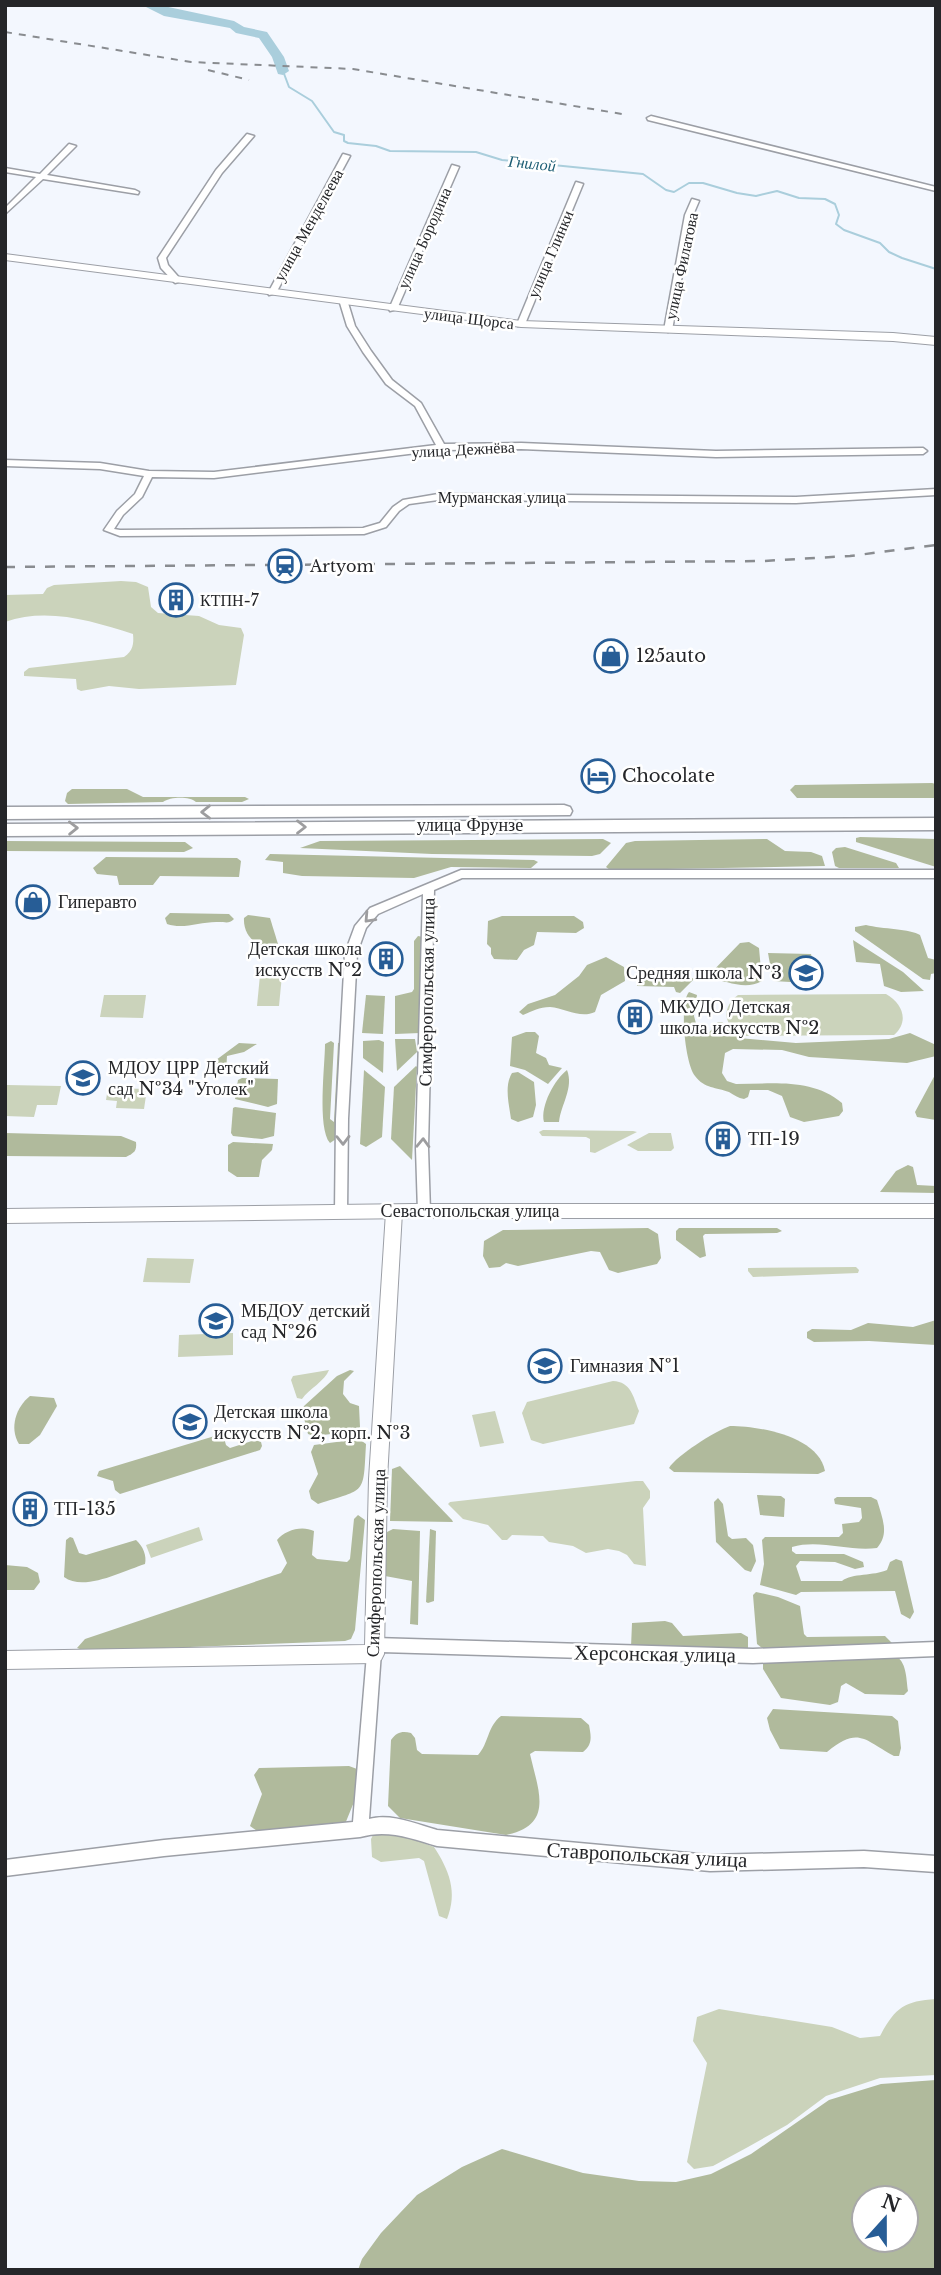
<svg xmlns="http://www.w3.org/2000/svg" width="941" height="2275" viewBox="0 0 941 2275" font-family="'Libre Baskerville',serif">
	<rect width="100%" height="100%" fill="#f3f7fe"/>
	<g fill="#cbd3bb">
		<path d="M121,581l15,1 12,5 3,20 7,6 41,3 20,9 22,3 3,7 -8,50 -97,4 -30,-3 -28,5 -4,-2 -1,-10 -52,-3v-4l5,-4 95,-11c9,-6 10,-13 9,-23 -41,-13 -86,-27 -128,-12v-27l38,-1 4,-6 7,-3z"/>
		<path d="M260,975h22l-3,31h-22z"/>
		<path d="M886,994c16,9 24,27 8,41l-151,1c-19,-10 -23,-27 -5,-41z"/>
		<path d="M104,995h42l-3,23 -43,-1z"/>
		<path d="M7,1085l54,1 -4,19h-20l-3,12 -29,-1z"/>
		<path d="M108,1088l39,1 -3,20 -28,-1 1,-7 -11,-1z"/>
		<path d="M543,1130l90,1 4,1 -42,21 -5,-1v-13l-4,-2 -44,-1 -3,-4z"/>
		<path d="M649,1133h22l3,15 -3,3h-33l-11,-6z"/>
		<path d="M147,1258l47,1 -4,24 -47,-1z"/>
		<path d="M856,1267l3,3 -1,3 -105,4 -5,-6v-3z"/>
		<path d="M233,1333v22l-55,2 1,-22z"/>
		<path d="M329,1370c-4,11 -20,19 -27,29l-5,-1 -6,-18 2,-4z"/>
		<path d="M613,1381c18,1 20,15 26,30l-5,13 -91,20 -12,-4 -9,-27 5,-11z"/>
		<path d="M495,1411l9,32 -24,4 -8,-32z"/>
		<path d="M636,1481h7l7,10v7l-7,10 3,58 -12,-2 -7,-9 -8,-4 -11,-2 -22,4 -13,-7 -24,-4 -6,-6 -31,-1 -5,5h-5l-14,-15 -25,-6 -15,-15 2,-2z"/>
		<path d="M199,1527l4,13 -52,18 -5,-13z"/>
		<path d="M374,1833l31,3 29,11c15,23 24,45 13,72l-8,-3 -15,-55 -5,-3 -38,4 -9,-5 -1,-18z"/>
		<path d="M936,1999v76l-56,3 -54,18 -39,29 -39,22 -35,19 -19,3 -7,-7 20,-99 -14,-22 4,-24 22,-8 113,18 28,11 20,-2c15,-28 24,-35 56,-37z"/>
	</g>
	<g fill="#b0ba9c" fill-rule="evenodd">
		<path d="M932,783l4,1v14h-139l-7,-8 5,-5z"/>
		<path d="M72,789h55l16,8h102l4,2 -7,3h-46c-7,-6 -26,-5 -33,0l-95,2 -3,-3 2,-8z"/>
		<path d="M860,837l76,2v28l-80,-25v-4z"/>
		<path d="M603,839l8,4 -11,11 -8,2 -160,-2 -132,-6 20,-7z"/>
		<path d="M767,839l18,12 26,1 11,4 3,10 -215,4 -4,-3 20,-24 9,-2z"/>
		<path d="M5,841l180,1 8,6 -9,4 -179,-1z"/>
		<path d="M845,847l51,16 3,5h-60l-4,-2 -3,-14 4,-4z"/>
		<path d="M270,854l264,6 4,2 -7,6 -80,-1 -37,11 -112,-2 -19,-3v-11l-18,-2z"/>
		<path d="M106,857l131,1 4,3 -2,16 -79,-1 -7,9h-34l-2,-9 -20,-2 -4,-6z"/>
		<path d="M170,913l59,1 5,5c-5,5 -8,3 -15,3 -18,-1 -35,8 -52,2l-2,-6z"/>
		<path d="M248,915l22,3 8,26c-19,7 -35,-7 -34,-26z"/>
		<path d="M502,916h72l9,6 1,6 -8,5 -39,-1 -3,13 -10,5 -7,10 -23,-1 -3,-5v-6l-4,-4 1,-23z"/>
		<path d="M866,925c16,4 45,4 54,10l8,23 8,2v13l-5,1 -1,6 -7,-1 -68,-48v-4z"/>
		<path d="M418,936l5,1 -3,96 -25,1v-38l17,-4 2,-3v-48z"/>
		<path d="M853,940l50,32 21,19 -23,1 -17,-6 -4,-22 -24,-2z"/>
		<path d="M749,942l10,6 3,33c-18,10 -35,-1 -53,-2l-2,-2 33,-34z"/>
		<path d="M768,953l43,1 6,22 -2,4 -8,3 -34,-2z"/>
		<path d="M606,957l18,10 1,14 -24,14 -6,17c-15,7 -30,-4 -45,-5 -11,0 -17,4 -27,8l-4,-3 9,-8 27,-9 24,-19 8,-11z"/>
		<path d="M676,968l18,11 -14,14 -4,-1 -2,-5 -37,-1 1,-14 31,1z"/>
		<path d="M689,992l8,3 -3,21 4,15 9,4 11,-13h4l17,16 57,5 93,-4 21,-6 26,12v11l-29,7 -98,-6 -27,-7 -49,-1 -8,4 -3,20 5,8 9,3c37,0 76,-6 106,19l1,8 -4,5 -35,6 -14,-5 -8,-21 -14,-6h-18l-2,7 -4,2c-6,-1 -10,-4 -15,-7 -13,-5 -24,-3 -34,-16 -10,-12 -16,-73 -6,-84z"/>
		<path d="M366,995l19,1 -2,38 -21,-1z"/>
		<path d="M526,1032h9l4,4 -3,17 10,5 3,7 13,3 -14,16 -23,-14 -15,-4 2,-29z"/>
		<path d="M395,1039h20l2,13 -20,19z"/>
		<path d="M379,1040l5,2 -1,31 -20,-15v-17z"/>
		<path d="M331,1041l3,2 -4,76 4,3 4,-79 5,-1 -7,97 -6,4c-13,-15 -5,-78 -5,-99z"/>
		<path d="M239,1043l18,1 -13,8 -17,4 -1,16 -16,-1 2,-8z"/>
		<path d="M416,1066l1,1 -5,93 -21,-21 3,-52z"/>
		<path d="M364,1070l21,17 -3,50 -16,10 -6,-3z"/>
		<path d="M567,1070c7,18 -6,34 -8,52h-15c-4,-16 11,-43 23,-52z"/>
		<path d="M518,1072l16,10 2,23 -3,12 -15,5 -7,-3c-2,-15 -7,-33 1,-46z"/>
		<path d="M936,1073v47l-19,-3 -2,-5z"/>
		<path d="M242,1078l36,1 -1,25 -9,3 -33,-8 3,-19z"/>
		<path d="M235,1107l41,6 -2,23 -12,3 -29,-3 -2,-3 2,-25z"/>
		<path d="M5,1133l116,3 15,6c1,9 -2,11 -10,15l-121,-1z"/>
		<path d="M233,1142l40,2 -1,6 -10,10 -3,17h-22l-9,-6v-26z"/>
		<path d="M908,1165l5,2 4,18 19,1v7l-56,-1 16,-21z"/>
		<path d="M648,1228l10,6 3,24 -4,6 -39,9 -9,-3 -9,-18 -9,-1 -73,15 -12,-3 -6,4 -11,1 -6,-12 1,-15 19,-11z"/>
		<path d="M679,1228h98l5,3 -5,2 -72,1 -2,2 3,20 -6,2 -24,-18v-9z"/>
		<path d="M936,1320v25l-67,-4 -55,1 -7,-4v-6l5,-3 39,1 17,-7 45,4z"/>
		<path d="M350,1370l4,1 -10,10 -1,13 7,9 9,3 1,21 -3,4 -43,5 -6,-2 -6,-24 2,-4 33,-30z"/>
		<path d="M30,1396l24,2 3,8 -17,29 -11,9h-10c-10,-16 -3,-37 11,-48z"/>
		<path d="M730,1426c29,0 88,10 95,45l-7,3 -144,-2 -5,-4c7,-12 46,-37 61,-42z"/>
		<path d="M218,1435l6,3 2,7 4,3 25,-8 6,2 1,4 -2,4 -140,44 -5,-4 -2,-9 -16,-5 2,-5z"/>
		<path d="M359,1439l7,5c-3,52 1,44 -48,60l-7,-5 -2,-8 9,-17 -7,-22 3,-7z"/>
		<path d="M400,1466l52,54 1,2 -63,-1 2,-52z"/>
		<path d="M757,1495l24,1 4,3 -1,18 -24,-2z"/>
		<path d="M837,1497h34l6,3c5,17 13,34 0,48 -27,4 -57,-9 -85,-1v4l4,3h48l19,8 1,5 -9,2 -20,-7 -35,-1 -4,5 5,15h41c10,-8 32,-5 45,-11l3,-8 6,-3 6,2 12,51 -4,7 -9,-5 -6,-23 -94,1 -5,3 -36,-10 4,-21 -2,-24 3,-3h74l4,-4 -1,-9 17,-2 3,-4 -1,-10 -26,-4 -1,-5z"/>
		<path d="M718,1498l5,6 5,32 4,3 14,-1 7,7 3,16 -5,11 -6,-2 -29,-28 -2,-40z"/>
		<path d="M358,1515l7,5 -10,110 -4,9 -6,2 -260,10 -8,-3 8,-9 196,-66 6,-10 -10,-23c8,-10 25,-15 37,-9l-2,24 5,4 30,3 3,-3 4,-40z"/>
		<path d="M393,1529l27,2 -2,94 -8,-1 2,-43 -27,-5 2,-44z"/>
		<path d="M430,1529l6,2 -2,70 -6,2 -2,-1z"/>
		<path d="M70,1537l3,1 6,15 7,2 50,-15c7,6 11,16 9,24 -22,7 -61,28 -81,13l2,-37z"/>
		<path d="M5,1565l22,2 11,6 2,9 -6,8h-29z"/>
		<path d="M756,1592l22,5 22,9 4,28 3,3 78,-1 7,7 -3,4 -127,1 -5,-4 -4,-49z"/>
		<path d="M665,1621l7,2 11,13 58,-3 7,4v14l-117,-4 1,-24z"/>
		<path d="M894,1655c13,6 12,23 14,36l-4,4 -39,-1 -19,-11 -5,3 -3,16 -8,3 -49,-7 -18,-29v-6l4,-3z"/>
		<path d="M773,1709l119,7 6,5 3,27 -2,8h-5c-30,-16 -35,-30 -67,-4l-47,-3 -10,-19 -3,-12z"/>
		<path d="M501,1716l80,2 8,7c2,11 4,19 -6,27l-48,-1 -5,3c8,36 25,71 -24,81l-106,-17 -12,-12 3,-66c6,-8 11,-9 20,-7l4,5 2,12 5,4 56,1c11,-12 9,-28 23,-39z"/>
		<path d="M349,1766l8,3 -3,33 -9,22 -85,9 -10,-7 12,-32 -8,-19 5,-7z"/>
		<path d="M936,2080v190h-578l4,-11 19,-26 36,-38 45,-28 40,-18 81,24 56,8 37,1 35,-8 40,-20 78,-54 52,-16zM906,2198v42h-42v-42z"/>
	</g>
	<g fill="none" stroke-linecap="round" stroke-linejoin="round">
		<path stroke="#aacedc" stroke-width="2" d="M283,71l6,16 23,14 22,31 10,3v6l4,2 28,3 14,5 86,1 26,8 141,14 23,16 8,2 15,-9h14l34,10 19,3 21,-5 22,7 26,1 10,5 4,11 -3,9 8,6 36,13 9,9 13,6 34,11"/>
		<path fill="#aacedc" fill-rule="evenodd" d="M142,5h17l75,16 10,6 23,5 17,25 5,14 -6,4 -5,-1 -6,-17 -13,-19 -23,-5 -6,-5 -66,-12z"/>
		<defs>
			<g id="minor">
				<path d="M651,116l285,71v4l-288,-71 -1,-2z"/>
				<path d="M247,134l7,2 -32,37 -56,85 2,7 14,16 -7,2 -14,-15 -3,-10 58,-88z"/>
				<path d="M69,144l7,2 -29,29 88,15 4,2 -1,2 -95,-15 -38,35v-6l31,-31 -31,-5v-4l35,6z"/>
				<path d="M343,154l7,2 -74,137 -7,2 -1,-2z"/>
				<path d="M452,165l7,2 -62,142 -7,2 -1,-2z"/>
				<path d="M576,182l7,2 -58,140 -7,2 -1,-2z"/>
				<path d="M692,199l7,2 -6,14 -21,115 -4,2 -4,-2 21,-115z"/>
				<path d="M341,301l7,2 7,23 16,25 21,29 29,23 23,41 77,-1 195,8 207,-3 4,3 -4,3 -207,3 -195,-8 -80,1 -227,28 -62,-1 -10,20 -19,18 -9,14 6,1 243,-2 17,-5 13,-16 10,-7 35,-6 358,3 140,-8v6l-140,8 -358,-3 -29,4 -10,7 -13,16 -22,7 -244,2 -16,-6 13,-19 18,-17 9,-18 -44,-7 -95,-3v-6l95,3 49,8 65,1 222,-27 -21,-39 -29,-22 -23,-32 -16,-26 -7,-23z"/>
				<path d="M461,870h475v8h-474l-28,12 -6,258 2,64 -2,4h-8l-2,-4 -2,-64 7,-254 -45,20 -12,14 -9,25 -9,166 -1,93 -2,4h-8l-2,-4 1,-93 9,-166 10,-27 15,-18z"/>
				<path d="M375,1638l378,11 183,-7v14l-183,7 -372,-11 -12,167c22,-6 47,5 68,11l273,25 154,-4 72,5v16l-72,-5 -154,4 -273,-25c-26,-8 -50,-17 -77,-9l-196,19 -159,20v-16l159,-20 189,-18 14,-168 2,-5 -1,-4 2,-5z"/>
			</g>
			<path id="tertiary" d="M394,1206l6,1 2,5 -15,267 -3,175 -3,6 -7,3 -369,6v-18l360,-6 4,-166 17,-267 2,-5z"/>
			<g id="secondary">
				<path d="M5,254l516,67 372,12 43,4v8l-43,-4 -372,-14 -516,-67z"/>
				<path d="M413,1204h523v14h-523l-408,5v-14z"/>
			</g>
			<g id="primary">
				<path d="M564,805l6,2 2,4 -2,4 -565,4v-12z"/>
				<path d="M936,818v12l-931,6v-12z"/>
			</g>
		</defs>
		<use href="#minor" stroke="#9c9fa6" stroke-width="3"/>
		<use href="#tertiary" stroke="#9c9fa6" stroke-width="2"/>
		<use href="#secondary" stroke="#9c9fa6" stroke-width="2"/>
		<use href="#primary" stroke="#9c9fa6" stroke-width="3"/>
		<use href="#minor" fill="#fff" fill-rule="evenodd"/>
		<use href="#tertiary" fill="#fff" fill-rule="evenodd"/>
		<use href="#secondary" fill="#fff" fill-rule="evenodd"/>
		<use href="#primary" fill="#fff" fill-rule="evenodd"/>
		<g stroke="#898c90" stroke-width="2" stroke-dasharray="7 7" stroke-linecap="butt">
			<path d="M5,32l186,30 162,7 275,46"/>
			<path d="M208,70l41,10"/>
		</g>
		<path stroke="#898c90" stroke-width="2.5" stroke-dasharray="10 10" stroke-linecap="butt" d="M5,567l758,-6 87,-5 86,-11"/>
	</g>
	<defs><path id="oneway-chevron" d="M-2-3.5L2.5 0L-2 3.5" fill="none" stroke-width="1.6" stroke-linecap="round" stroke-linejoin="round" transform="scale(1.75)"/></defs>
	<g stroke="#9d9d9f">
		<use href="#oneway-chevron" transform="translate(206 812) rotate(179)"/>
		<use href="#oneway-chevron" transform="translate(301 827)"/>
		<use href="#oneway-chevron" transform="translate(73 828) rotate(-1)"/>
		<use href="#oneway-chevron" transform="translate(369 918) rotate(133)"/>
		<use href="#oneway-chevron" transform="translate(343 1140) rotate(89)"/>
		<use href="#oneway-chevron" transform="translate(423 1143) rotate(-88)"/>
	</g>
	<defs>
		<symbol id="station-ring" viewBox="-11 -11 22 22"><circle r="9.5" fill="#fff" stroke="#275d96" stroke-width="1.5"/><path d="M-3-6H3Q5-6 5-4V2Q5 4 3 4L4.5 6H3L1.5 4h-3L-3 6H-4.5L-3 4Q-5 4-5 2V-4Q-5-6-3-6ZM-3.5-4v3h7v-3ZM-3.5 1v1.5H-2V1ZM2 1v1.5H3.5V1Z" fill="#275d96"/></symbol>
		<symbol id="building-ring" viewBox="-11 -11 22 22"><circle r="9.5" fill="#fff" stroke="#275d96" stroke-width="1.5"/><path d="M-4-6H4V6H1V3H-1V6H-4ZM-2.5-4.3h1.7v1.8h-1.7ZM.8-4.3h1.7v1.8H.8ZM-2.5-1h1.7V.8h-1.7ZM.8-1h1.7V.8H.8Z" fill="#275d96"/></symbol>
		<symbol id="shop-ring" viewBox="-11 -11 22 22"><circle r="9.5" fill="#fff" stroke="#275d96" stroke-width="1.5"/><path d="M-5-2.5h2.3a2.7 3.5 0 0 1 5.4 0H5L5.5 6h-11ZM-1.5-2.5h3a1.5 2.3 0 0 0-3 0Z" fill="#275d96"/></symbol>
		<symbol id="hotel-ring" viewBox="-11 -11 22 22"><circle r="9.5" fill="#fff" stroke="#275d96" stroke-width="1.5"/><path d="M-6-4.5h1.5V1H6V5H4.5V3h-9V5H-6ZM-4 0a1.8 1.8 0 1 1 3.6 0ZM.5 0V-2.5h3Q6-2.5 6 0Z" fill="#275d96"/></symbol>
		<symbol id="school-ring" viewBox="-11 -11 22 22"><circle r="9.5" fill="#fff" stroke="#275d96" stroke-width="1.5"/><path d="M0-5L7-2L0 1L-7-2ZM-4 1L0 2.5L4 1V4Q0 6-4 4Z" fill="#275d96"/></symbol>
	</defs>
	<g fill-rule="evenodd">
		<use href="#station-ring" x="266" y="547" width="38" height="38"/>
		<use href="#building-ring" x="157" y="581" width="38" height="38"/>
		<use href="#shop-ring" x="592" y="637" width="38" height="38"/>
		<use href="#hotel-ring" x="579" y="757" width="38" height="38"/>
		<use href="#shop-ring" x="14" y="883" width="38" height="38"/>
		<use href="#building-ring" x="367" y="940" width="38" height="38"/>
		<use href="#school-ring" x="787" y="954" width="38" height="38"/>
		<use href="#building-ring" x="616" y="998" width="38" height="38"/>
		<use href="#school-ring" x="64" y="1059" width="38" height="38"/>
		<use href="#building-ring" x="704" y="1120" width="38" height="38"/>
		<use href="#school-ring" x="197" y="1302" width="38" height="38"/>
		<use href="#school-ring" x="526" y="1347" width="38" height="38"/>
		<use href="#school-ring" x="171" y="1403" width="38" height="38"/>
		<use href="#building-ring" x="11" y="1490" width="38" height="38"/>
	</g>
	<g text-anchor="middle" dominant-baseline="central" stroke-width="5" stroke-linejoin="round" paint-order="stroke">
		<g font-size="16" font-style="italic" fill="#1c5d73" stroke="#fff">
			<text transform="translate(532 163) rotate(6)">Гнилой</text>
		</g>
		<g font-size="16" fill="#252629" stroke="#fff">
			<text transform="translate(308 225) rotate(-61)">улица Менделеева</text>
			<text transform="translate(424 238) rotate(-66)">улица Бородина</text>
			<text transform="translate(550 254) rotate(-67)">улица Глинки</text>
			<text transform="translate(681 266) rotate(-78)">улица Филатова</text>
			<text transform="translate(469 318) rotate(7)">улица Щорса</text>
			<text transform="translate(463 449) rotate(-3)">улица Дежнёва</text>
			<text x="502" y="497">Мурманская улица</text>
		</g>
		<g font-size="16" fill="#252629" stroke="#fff" text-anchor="start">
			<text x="310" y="566">Artyom</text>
			<text x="200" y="600">КТПН-7</text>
		</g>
		<g font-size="18" fill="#252629" stroke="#fff" text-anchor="start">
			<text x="636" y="656">125auto</text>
			<text x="622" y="776">Chocolate</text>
			<text x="58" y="902">Гиперавто</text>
			<text x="362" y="949" text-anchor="end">Детская школа<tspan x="362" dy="21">искусств №2</tspan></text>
			<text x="782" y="973" text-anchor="end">Средняя школа №3</text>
			<text x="660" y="1007">МКУДО Детская<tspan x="660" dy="21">школа искусств №2</tspan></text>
			<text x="108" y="1068">МДОУ ЦРР Детский<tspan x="108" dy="21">сад №34 "Уголек"</tspan></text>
			<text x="748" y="1139">ТП-19</text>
			<text x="241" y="1311">МБДОУ детский<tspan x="241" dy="21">сад №26</tspan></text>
			<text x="570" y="1366">Гимназия №1</text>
			<text x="214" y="1412">Детская школа<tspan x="214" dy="21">искусств №2, корп. №3</tspan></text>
			<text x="54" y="1509">ТП-135</text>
		</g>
		<g font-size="18" fill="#252629" stroke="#fff">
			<text x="470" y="825">улица Фрунзе</text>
			<text transform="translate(427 992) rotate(-89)">Симферопольская улица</text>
			<text x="470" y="1211">Севастопольская улица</text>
			<text transform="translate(376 1563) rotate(-88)">Симферопольская улица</text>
		</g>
		<g font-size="21" fill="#252629" stroke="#fff">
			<text transform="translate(655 1654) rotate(1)">Херсонская улица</text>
			<text transform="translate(647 1855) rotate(3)">Ставропольская улица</text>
		</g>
	</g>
	<rect width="941" height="2275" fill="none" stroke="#252629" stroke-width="14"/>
	<g transform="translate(885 2219) rotate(21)"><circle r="33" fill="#ffffff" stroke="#a8a8a9" stroke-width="2"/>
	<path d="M0-5L12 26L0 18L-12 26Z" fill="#275d96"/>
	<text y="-10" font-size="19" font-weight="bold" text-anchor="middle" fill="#252629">N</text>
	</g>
</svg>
